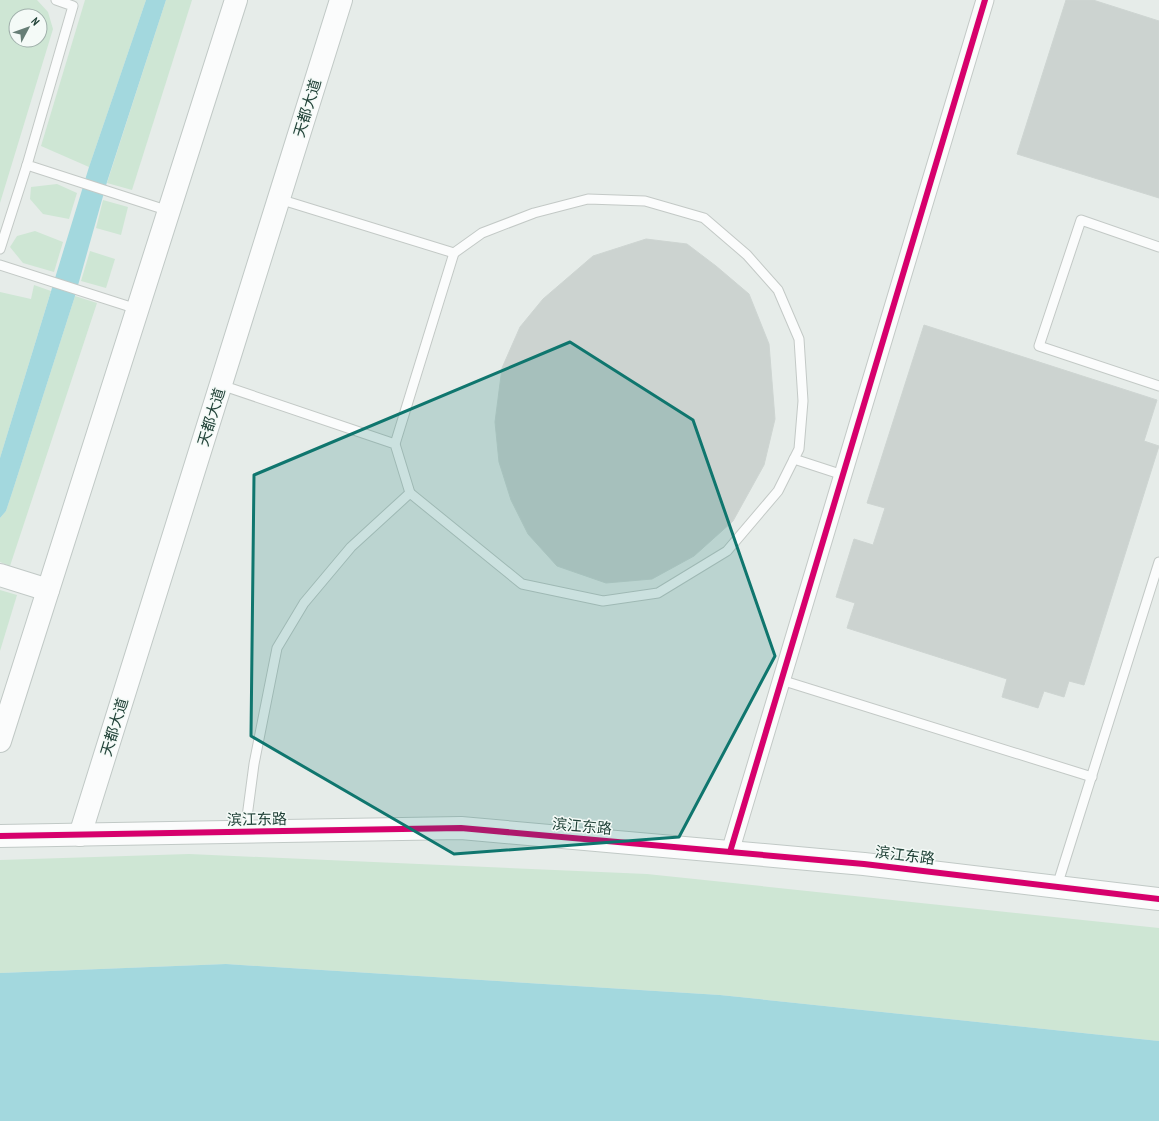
<svg xmlns="http://www.w3.org/2000/svg" width="1159" height="1121" viewBox="0 0 1159 1121" font-family="'PT Sans Narrow','Noto Sans SC',sans-serif">
	<rect width="100%" height="100%" fill="#e6ece9"/>
	<g fill="#cee6d4" fill-rule="evenodd">
		<path d="M0,0h37l11,12 5,17 -53,174zM16,16h24v24h-24z"/>
		<path d="M85,0h61l-57,167 -48,-21z"/>
		<path d="M166,0h26l-60,190 -25,-7z"/>
		<path d="M57,184l20,9 -8,26 -26,-5 -13,-15 1,-12z"/>
		<path d="M103,200l25,7 -7,28 -25,-7z"/>
		<path d="M35,231l28,11 -9,30 -31,-9 -13,-16 7,-11z"/>
		<path d="M90,251l25,8 -9,29 -25,-7z"/>
		<path d="M34,285l17,6 -51,167v-166l31,7z"/>
		<path d="M75,296l22,7 -87,263 -10,-4v-44l6,-7 6,-18z"/>
		<path d="M0,590l17,5 -17,56z"/>
		<path d="M189,854l458,20 512,54v113l-439,-46 -494,-31 -226,9v-113z"/>
	</g>
	<g fill="#a3d8de">
		<path d="M146,0h20l-59,182 -32,114 -63,197 -6,18 -6,7v-60l89,-291z"/>
		<path d="M226,964l494,31 439,46v80h-1159v-148z"/>
	</g>
	<g fill="#ccd3d0" stroke="#ced5d2">
		<path d="M1066,0h27l66,21v177l-142,-44z"/>
		<path d="M646,239l41,5 29,22 33,28 20,50 6,75 -11,46 -31,56 -39,35 -42,23 -46,4 -49,-17 -29,-32 -17,-34 -12,-38 -4,-40 7,-54 18,-41 23,-28 50,-43z"/>
		<path d="M924,325l233,75 -13,41 15,5 -75,239 -15,-4 -5,16 -20,-6 -6,17 -36,-11 5,-18 -160,-51 8,-25 -19,-6 18,-58 19,6 12,-37 -18,-5z"/>
	</g>
	<g fill="none" stroke-linecap="round" stroke-linejoin="round">
		<defs>
			<g id="lane">
				<path d="M56,0l17,6 -46,159 142,46"/>
				<path d="M1159,247l-78,-27 -42,126 120,40"/>
				<path d="M0,249l27,-84"/>
				<path d="M0,265l137,44"/>
				<path d="M221,385l174,59 15,49"/>
				<path d="M395,444l59,-191"/>
				<path d="M794,459l49,16"/>
				<path d="M781,680l311,97"/>
				<path d="M245,832l9,-68 23,-116 27,-45 47,-56 59,-54 112,91 81,17 55,-8 69,-42 51,-60 21,-42 4,-48 -4,-62 -21,-49 -31,-35 -43,-37 -59,-17 -57,-2 -54,14 -52,20 -28,20 -175,-54"/>
				<path d="M1057,886l102,-324"/>
			</g>
			<path id="street" d="M730,852l255,-852"/>
			<g id="secondary">
				<path d="M0,575l48,15"/>
				<path d="M0,741l236,-741"/>
				<path d="M80,835l261,-835"/>
				<path d="M0,836l461,-8 403,36 295,35"/>
			</g>
		</defs>
		<use href="#lane" stroke="#c3c9c6" stroke-width="11"/>
		<use href="#street" stroke="#c3c9c6" stroke-width="19"/>
		<use href="#secondary" stroke="#c1c9c6" stroke-width="24"/>
		<use href="#lane" stroke="#fbfcfc" stroke-width="9"/>
		<use href="#street" stroke="#fbfcfc" stroke-width="17"/>
		<use href="#secondary" stroke="#fbfcfc" stroke-width="22"/>
		<defs>
			<g id="cycleway">
				<path d="M0,836l461,-8 403,36 295,35"/>
				<path d="M730,852l255,-852"/>
			</g>
		</defs>
		<use href="#cycleway" stroke="#f4faf7" stroke-width="8"/>
		<use href="#cycleway" stroke="#d6006c" stroke-width="6"/>
	</g>
	<path fill="#0f766e" fill-opacity="0.2" stroke="#0f766e" stroke-width="3" stroke-linejoin="round" d="M570,342l123,78 82,236 -96,181 -225,17 -203,-118 3,-261z"/>
	<g text-anchor="middle" dominant-baseline="central" stroke-width="3" stroke-linejoin="round" paint-order="stroke">
		<g font-size="15" fill="#214238" stroke="#f4faf7">
			<text transform="translate(307 108) rotate(-73)">天都大道</text>
			<text transform="translate(211 417) rotate(-73)">天都大道</text>
			<text transform="translate(114 727) rotate(-73)">天都大道</text>
			<text transform="translate(257 819) rotate(-1)">滨江东路</text>
			<text transform="translate(582 826) rotate(5)">滨江东路</text>
			<text transform="translate(905 855) rotate(7)">滨江东路</text>
		</g>
	</g>
	<g transform="translate(28 28) rotate(49)"><circle r="19" fill="#f4faf7" stroke="#a0b0ab"/>
	<path d="M0-3L7 15L0 10L-7 15Z" fill="#667e76"/>
	<text y="-6" font-size="11" font-weight="bold" text-anchor="middle" fill="#214238">N</text>
	</g>
</svg>
